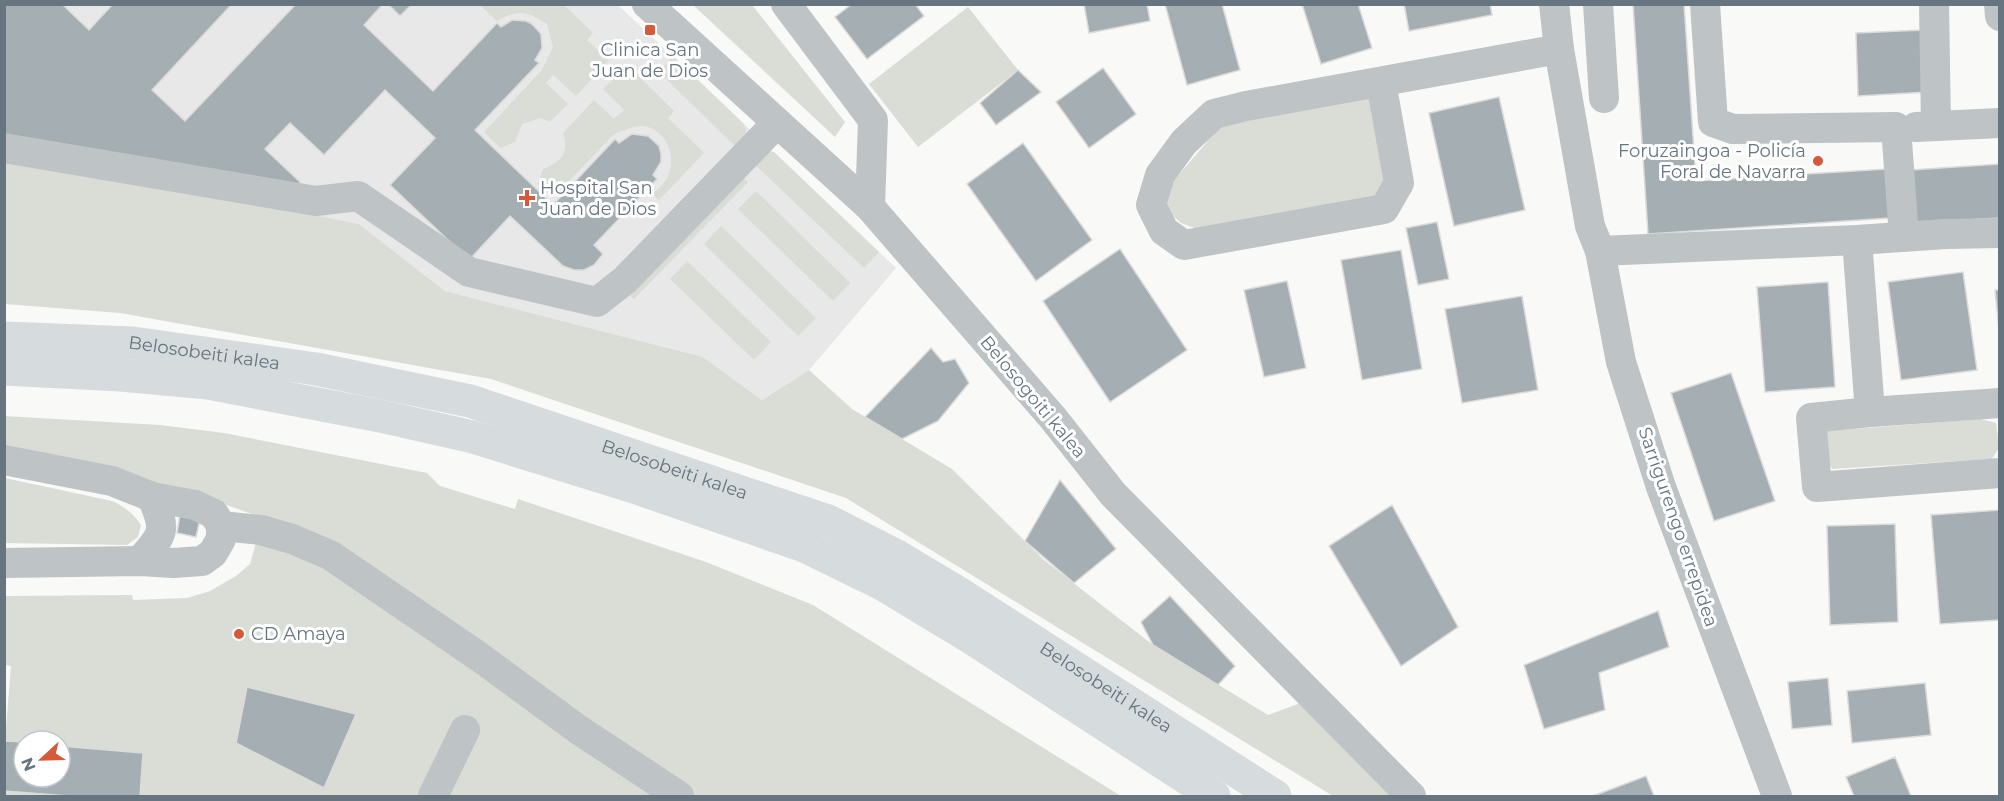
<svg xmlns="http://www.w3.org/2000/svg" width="2004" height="801" viewBox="0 0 2004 801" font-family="Montserrat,sans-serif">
	<rect width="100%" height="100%" fill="#f9f9f7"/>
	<path fill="#e7e8e7" d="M4,5h614l278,263 -87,102 -47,30 -59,-43 -258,-66 -86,-67 -257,-52z"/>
	<g fill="#d9ddd6" fill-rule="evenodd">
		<path d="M480,5h84l29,28 -6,7 22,20 -33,36 -23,-21 -7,8 22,21 -18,18 -9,-4 -19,6 -7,18 -15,6 -16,-16 58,-62 11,-23 -6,-23c-20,-13 -29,-15 -50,-3z"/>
		<path d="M693,5h59l93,117 -10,15z"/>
		<path d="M968,7l50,63 -100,77 -49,-63z"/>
		<path d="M673,56l71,68 3,12 -9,13 -79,-77z"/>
		<path d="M627,65l47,46 -6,7 36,35 -45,47 -6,-6c4,-5 10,-9 13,-14 13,-20 1,-53 -25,-54 -9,0 -19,5 -27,8l-61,64 -15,-14 5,-15c18,-7 27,-16 20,-36l31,-33 20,19 10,-9 -21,-21z"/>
		<path d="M1363,96l10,4 18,83 -9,13 -185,33 -16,-6 -10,-9 -5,-11 4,-18 54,-63z"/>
		<path d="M763,151l11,1 105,100 -15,16 -113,-107z"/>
		<path d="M4,157l98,15 257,52 86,67 258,66 59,43 47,-30 43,39 100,60 92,91 109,85 115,70 46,-17 97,98h-78l-487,-298 -355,-119 -371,-66 -115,-9z"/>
		<path d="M740,174l8,8 -114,117 -8,-7z"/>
		<path d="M756,191l94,92 -17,18 -95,-92z"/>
		<path d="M721,226l95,92 -18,18 -94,-92z"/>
		<path d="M687,261l84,81 -17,18 -84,-81z"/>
		<path d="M4,416l156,9 64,8 203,40 13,13 75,23 3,-10 188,63 107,43 308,191h-1116v-55l6,-75 -6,-1v-69l127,-1 1,5 54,-2 23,-7 26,-15 14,-12 13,-46 -45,-16 -213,-56zM24,741h36v36h-36z"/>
		<path d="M1981,419l15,4 3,25 -7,11 -160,10 -8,-16 2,-22z"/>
		<path d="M5,478l107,23c13,6 21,12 29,24l-3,12 -11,8 -122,-2z"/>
	</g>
	<g fill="#a5aeb3" stroke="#dbdbd9" stroke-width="1.5">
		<path d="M4,4h58l27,26 24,-26h119l-80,86 33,31 111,-117h87l-19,21 69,66 64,-68 4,4 11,-7 14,1 6,3 9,10 1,14 -7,12 4,3 -64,67 78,75 62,-66 4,4 13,-9 16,2 11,10 2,8v8l-8,13 4,4 -63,66 9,9 -9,11 -10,5h-10l-11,-4 -53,-50 -41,44 -79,-75 45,-47 -50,-48 -61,65 -34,-32 -25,26 35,33 -1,5 -295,-49z"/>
		<path d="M388,4h24l-12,12z"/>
		<path d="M852,4h63l9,12 -57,43 -32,-42z"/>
		<path d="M1084,4h63l3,17 -61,12z"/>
		<path d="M1165,4h57l18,66 -53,15z"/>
		<path d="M1302,4h56l14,44 -51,16z"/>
		<path d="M1404,4h86l2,11 -83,16z"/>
		<path d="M1633,4h51l12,177 191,-12 3,49 -242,16z"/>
		<path d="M1923,30l5,62 -70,4 -2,-63z"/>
		<path d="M1103,68l33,46 -47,34 -33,-46z"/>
		<path d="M1018,70l23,22 -45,33 -16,-22z"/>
		<path d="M1499,97l26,113 -71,16 -25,-113z"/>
		<path d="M1023,143l69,97 -56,41 -69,-97z"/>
		<path d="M2000,164v54l-85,5 -4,-53z"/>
		<path d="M1437,222l12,57 -31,6 -12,-57z"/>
		<path d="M1120,249l67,101 -77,52 -67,-101z"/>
		<path d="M1401,250l21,119 -60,11 -21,-120z"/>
		<path d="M1963,272l14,98 -76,10 -13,-98z"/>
		<path d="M1287,281l19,87 -42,9 -20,-87z"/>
		<path d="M1828,282l7,105 -70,5 -8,-105z"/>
		<path d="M1995,290h5v50z"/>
		<path d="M1522,296l16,94 -76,13 -17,-94z"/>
		<path d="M931,348l12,14 12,-3 14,24 -31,38 -36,18 -37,-22z"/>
		<path d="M1731,373l44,128 -61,20 -43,-128z"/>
		<path d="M1060,480l56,69 -42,34 -49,-42z"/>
		<path d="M1392,505l66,122 -57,39 -72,-120z"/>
		<path d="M2000,510v110l-60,4 -9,-109z"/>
		<path d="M180,515l20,4 -4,18 -19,-4z"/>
		<path d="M1895,524l3,98 -68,3 -3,-99z"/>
		<path d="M1170,596l65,70 -17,19 -65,-40 -12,-23z"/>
		<path d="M1658,611l11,36 -70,26 6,37 -61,19 -20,-64z"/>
		<path d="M1828,678l4,47 -40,4 -4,-47z"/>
		<path d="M1925,683l6,52 -79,8 -5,-52z"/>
		<path d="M247,687l109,27 -32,74 -88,-45z"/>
		<path d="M4,741l20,1v35h36v-31l83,7 -3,43h-71l-65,-5z"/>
		<path d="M1895,757l16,39h-57l-8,-19z"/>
		<path d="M1646,776l8,20h-61z"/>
	</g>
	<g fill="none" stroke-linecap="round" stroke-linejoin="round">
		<g stroke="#bec3c6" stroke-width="30">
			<path d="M647,4l223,203 183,211 60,76 298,302"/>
			<path d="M786,4l87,116 -3,87"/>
			<path d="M1554,4l5,45 31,177 10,25 21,111 40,125 116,309"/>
			<path d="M1598,4l6,94"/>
			<path d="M1705,4l8,118 20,7 163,-2 8,110"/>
			<path d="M1934,4l2,122"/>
			<path d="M1999,4l1,12"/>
			<path d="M1381,82l18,101 -15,26 -200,36 -20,-14 -13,-26 9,-30 24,-33 30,-28 32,-8 313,-57"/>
			<path d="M1916,127l84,-4"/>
			<path d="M4,148l312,53 42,-5 111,76 128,30 28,-22 152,-157"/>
			<path d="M1857,240l13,172"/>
			<path d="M1600,251l257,-11 89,-6 54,-1"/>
			<path d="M2000,403l-130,9 -59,6 6,69 183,-14"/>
			<path d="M4,460l108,21 40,16 43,8 19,9 7,12v13l-8,14 -11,8 -29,2 -33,-2 -136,2"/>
			<path d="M221,526l40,4 31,9 38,16 148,101 101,74 100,66"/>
			<path d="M140,561c24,-28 27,-29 12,-64"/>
			<path d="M433,796l32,-66"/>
		</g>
		<g stroke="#d6dbde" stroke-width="33">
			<path id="s1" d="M4,338l129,5 183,26 154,32 358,120 67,34 65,39 315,202"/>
			<path d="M4,369l117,6 87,8 172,33 93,21 161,50 170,59 78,38 91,55 241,157"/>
		</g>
	</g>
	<g fill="#d5593b" stroke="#fff" stroke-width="2">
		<rect x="644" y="24" width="12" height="12" rx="3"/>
		<circle cx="1818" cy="161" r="6"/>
		<path d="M524 189h6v6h6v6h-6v6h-6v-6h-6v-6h6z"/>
		<circle cx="239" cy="634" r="6"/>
	</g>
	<g text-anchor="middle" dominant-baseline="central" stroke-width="6" stroke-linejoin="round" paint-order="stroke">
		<g font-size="18" fill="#66757f" stroke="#fff" text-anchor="start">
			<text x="650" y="50" text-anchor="middle">Clinica San<tspan x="650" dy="21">Juan de Dios</tspan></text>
			<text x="1806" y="151" text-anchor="end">Foruzaingoa - Policía<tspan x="1806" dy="21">Foral de Navarra</tspan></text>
			<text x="540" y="188">Hospital San<tspan x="540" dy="21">Juan de Dios</tspan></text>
			<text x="251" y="634">CD Amaya</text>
		</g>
		<g font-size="18" fill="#66757f" stroke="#fff">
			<text stroke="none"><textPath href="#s1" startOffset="201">Belosobeiti kalea</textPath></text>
			<text transform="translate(1033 397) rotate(50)">Belosogoiti kalea</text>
			<text stroke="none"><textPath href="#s1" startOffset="687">Belosobeiti kalea</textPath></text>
			<text transform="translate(1678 527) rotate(71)">Sarrigurengo errepidea</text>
			<text stroke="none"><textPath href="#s1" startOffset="1173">Belosobeiti kalea</textPath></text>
		</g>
	</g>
	<rect width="2004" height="801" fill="none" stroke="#66757f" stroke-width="12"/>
	<g transform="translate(42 759) rotate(248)"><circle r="28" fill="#ffffff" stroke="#c2c8cc" stroke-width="1.5"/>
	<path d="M0-4.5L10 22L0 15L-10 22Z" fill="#d5593b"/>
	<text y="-9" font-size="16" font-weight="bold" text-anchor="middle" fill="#66757f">N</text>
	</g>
</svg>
